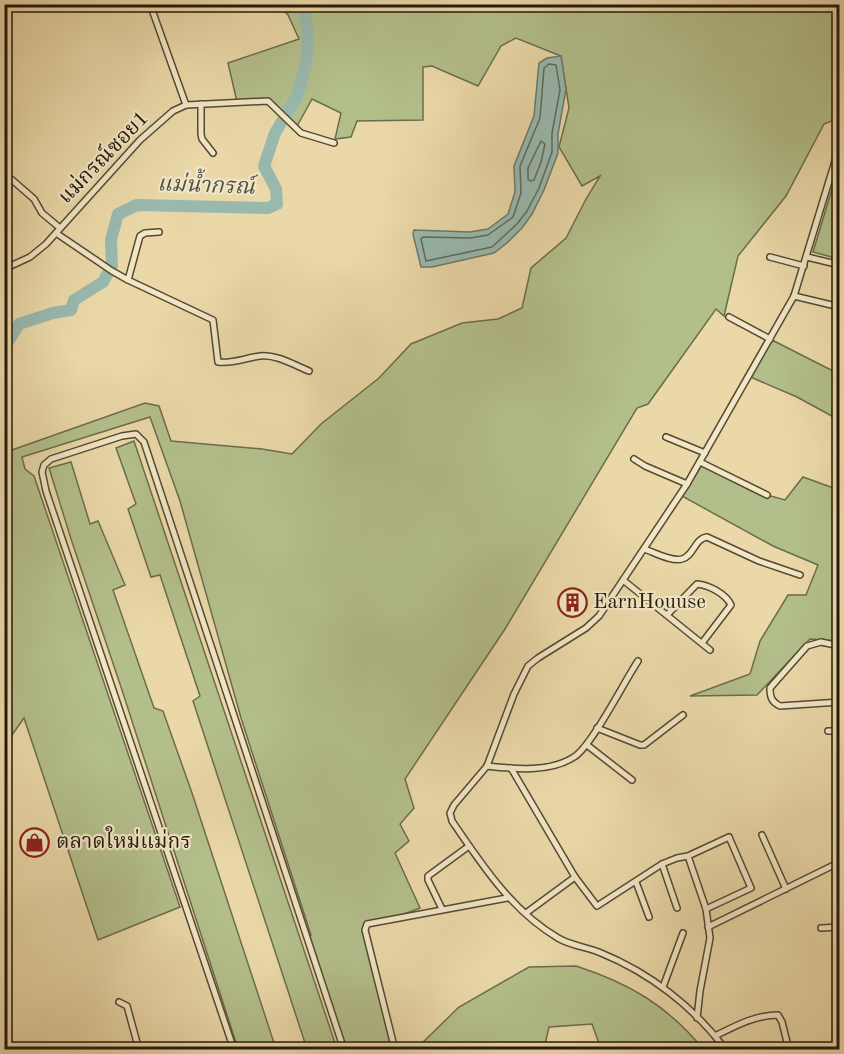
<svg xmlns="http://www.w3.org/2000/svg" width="844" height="1054" viewBox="0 0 844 1054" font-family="'Old Standard TT','Noto Serif Thai',serif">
	<rect width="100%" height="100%" fill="#ead8a8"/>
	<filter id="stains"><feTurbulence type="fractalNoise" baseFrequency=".00333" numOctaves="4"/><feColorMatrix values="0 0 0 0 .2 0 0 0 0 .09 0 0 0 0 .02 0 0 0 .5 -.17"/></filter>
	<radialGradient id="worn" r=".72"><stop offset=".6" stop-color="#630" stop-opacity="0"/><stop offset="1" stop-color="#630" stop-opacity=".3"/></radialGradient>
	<g fill="#b3bf8b" stroke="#6c6c4b" stroke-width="1.5">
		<path d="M278,5h561v113l-15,6 -38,72 -48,60 -14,60 -8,-7 -68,95 -11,4 -132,221 -100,150 9,29 -14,16 9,17 -14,12 25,55 -57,21 32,120h-51l-37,-110 4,-4 -70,-217 -61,-217 -30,-84 -128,40 3,12 9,7 146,431 -82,33 -74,-222 -19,27 -1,-280 7,-4 -6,-1v-5l7,-5 133,-47 14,3 12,35 91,8 30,5 29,-30 58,-46 32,-34 51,-21 36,-4 24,-11 9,-40 35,-30 20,-39 14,-23 -18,10 -23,-39 10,-39 -8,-52 -45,-18 -15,8 -23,40 -46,-20 -9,1v53l-66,1 -6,16 -16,2 6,-26 -29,-14 -16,29 -13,-16 -15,-12 -31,2 -9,-39 71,-24 -11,-24z"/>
		<path d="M832,189l7,1v69l-26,-7z"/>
		<path d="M770,339l69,35v46l-42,-23 -49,-21z"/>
		<path d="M134,441l203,608h-30l-114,-348 7,-5 -40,-121 -9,2 -23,-68 8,-5 -20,-56z"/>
		<path d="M71,462l19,62 8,-3 27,64 -12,5 41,118 9,3 29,82 84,256h-38l-117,-362 -50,-148 -22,-71z"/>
		<path d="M703,463l64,32 18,5 18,-23 36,13v151l-29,-2 -53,56 -67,1 60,-22 10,-33 28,-46h18l12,-30 -45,-19 -91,-50z"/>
		<path d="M576,966c53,17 92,40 127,83h-102l-9,-25 -43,3 -5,22h-128l43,-42 70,-40z"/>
	</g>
	<path fill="#99b9af" stroke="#6a796d" stroke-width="1.5" d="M561,56l5,33 -8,45v19l-14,37 -12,24 -10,14 -15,15 -13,10 -62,14h-11l-8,-33 1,-4 56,2 18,-3 20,-15 7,-22 -1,-26 20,-50 5,-53 8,-5z"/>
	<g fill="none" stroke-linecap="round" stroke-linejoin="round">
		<g stroke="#5e695d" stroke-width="1.5">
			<path d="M549,64l7,1 4,25 -8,43v19l-13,36 -12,23 -10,13 -25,23 -66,14 -5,-22 2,-2 47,1 18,-3 25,-18 8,-24 -1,-27 20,-48 4,-50z"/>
			<path d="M541,141l4,3 -4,18 -7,18 -4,1 -2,-2v-11z"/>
		</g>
		<path stroke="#99b9af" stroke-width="12" d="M4,343l6,-4 9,-15 34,-11 18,-3 3,-10 29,-18 9,-16 -1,-26 7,-26 19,-9 131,3 9,-4 -1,-15 -12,-23 11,-33 22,-37 9,-31 2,-31 -5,-30"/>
		<defs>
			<g id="minor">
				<path d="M150,4l36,101"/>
				<path d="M201,104v30l1,5 11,14"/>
				<path d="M11,179l23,20 8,14 18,15"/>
				<path d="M56,233l56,38 16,9 12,-44 5,-3 14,-1"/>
				<path d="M770,257l34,9"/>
				<path d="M807,257l33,8"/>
				<path d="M4,269l26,-12 16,-13 94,-104 33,-29 13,-6 82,-4 33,32 33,10"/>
				<path d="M128,280l85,40 5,42c14,2 27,-4 42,-6 16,-2 34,9 49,15"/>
				<path d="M794,296l46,11"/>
				<path d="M729,317l41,22"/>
				<path d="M666,437l39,16"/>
				<path d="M634,459l11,7 42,18"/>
				<path d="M700,462l67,33"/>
				<path d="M644,549c10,3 27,13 38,10 12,-3 12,-20 25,-22l52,24 41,14"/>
				<path d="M623,580l87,70"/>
				<path d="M667,615l30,-31c12,1 29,10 34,21l-29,38"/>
				<path d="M840,646l-19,-4 -14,4 -37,42c0,10 2,14 10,18l60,-4"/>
				<path d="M597,728l43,17h4l39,-30"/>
				<path d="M828,731h5l7,-5"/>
				<path d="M587,745l45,35"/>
				<path d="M487,766c28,3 62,7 87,-9 17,-10 50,-75 64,-96"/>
				<path d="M511,768l64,109 22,29 65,-42 15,-6 11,-2 41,-19 22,51 -45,21"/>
				<path d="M762,835l24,54"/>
				<path d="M688,856l18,53 4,29 -10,53 -3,27"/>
				<path d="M662,864l15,44"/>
				<path d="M636,882l13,35"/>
				<path d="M442,909l-14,-29v-4l41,-30"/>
				<path d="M526,913l49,-36"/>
				<path d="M708,927l132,-65"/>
				<path d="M821,928l19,-1"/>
				<path d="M663,987l20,-54"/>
				<path d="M119,1002l8,4 12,44"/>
				<path d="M715,1036c20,-10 40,-21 63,-21l4,7 7,28"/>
				<path d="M234,1050l-188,-559 -4,-19 2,-7 7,-6 71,-23 14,-2 8,8 200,608"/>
				<path d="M395,1050l-30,-120 2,-6 140,-26"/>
				<path d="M726,1050c-32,-43 -76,-77 -125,-97 -13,-6 -30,-7 -43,-15 -46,-27 -76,-73 -106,-117l-2,-8 4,-8 33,-39 27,-72 14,-28 10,-8 48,-30 13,-12 88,-132 107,-188 46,-151"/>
			</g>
		</defs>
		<use href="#minor" stroke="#564932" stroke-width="8"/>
		<use href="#minor" stroke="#f1e6c6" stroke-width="5"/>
	</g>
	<defs>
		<symbol id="building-ring" viewBox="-11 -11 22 22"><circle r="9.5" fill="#f1e6c6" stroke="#8f2418" stroke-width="1.5"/><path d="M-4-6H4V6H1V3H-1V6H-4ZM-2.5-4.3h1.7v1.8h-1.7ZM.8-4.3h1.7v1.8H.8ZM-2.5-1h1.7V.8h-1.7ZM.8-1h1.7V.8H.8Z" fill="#8f2418"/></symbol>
		<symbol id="shop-ring" viewBox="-11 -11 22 22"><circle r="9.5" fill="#f1e6c6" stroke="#8f2418" stroke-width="1.5"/><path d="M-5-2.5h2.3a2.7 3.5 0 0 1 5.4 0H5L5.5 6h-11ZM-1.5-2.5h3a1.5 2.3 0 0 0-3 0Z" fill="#8f2418"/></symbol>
	</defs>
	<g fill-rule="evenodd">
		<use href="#building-ring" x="556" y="586" width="33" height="33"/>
		<use href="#shop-ring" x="18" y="826" width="33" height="33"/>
	</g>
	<g text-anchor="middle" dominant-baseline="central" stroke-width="4.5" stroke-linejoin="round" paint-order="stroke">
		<g font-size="21" fill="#24190b" stroke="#f1e6c6">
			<text transform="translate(104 158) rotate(-46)">แม่กรณ์ซอย1</text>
		</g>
		<g font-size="21" fill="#24190b" stroke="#f1e6c6" text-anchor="start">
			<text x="593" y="602">EarnHouuse</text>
			<text x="56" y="842">ตลาดใหม่แม่กร</text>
		</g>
		<g font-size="22" font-style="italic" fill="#4d5144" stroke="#f1e6c6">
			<text transform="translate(206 186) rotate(2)">แม่น้ำกรณ์</text>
		</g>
	</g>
	<rect width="844" height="1054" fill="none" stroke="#ead8a8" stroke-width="24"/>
	<rect x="6" y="6" width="832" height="1042" fill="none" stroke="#24190b" stroke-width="3"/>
	<rect x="12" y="12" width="820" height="1030" fill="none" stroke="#24190b" stroke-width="1.5"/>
	<rect width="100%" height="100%" filter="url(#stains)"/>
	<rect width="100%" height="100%" fill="url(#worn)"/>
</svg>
